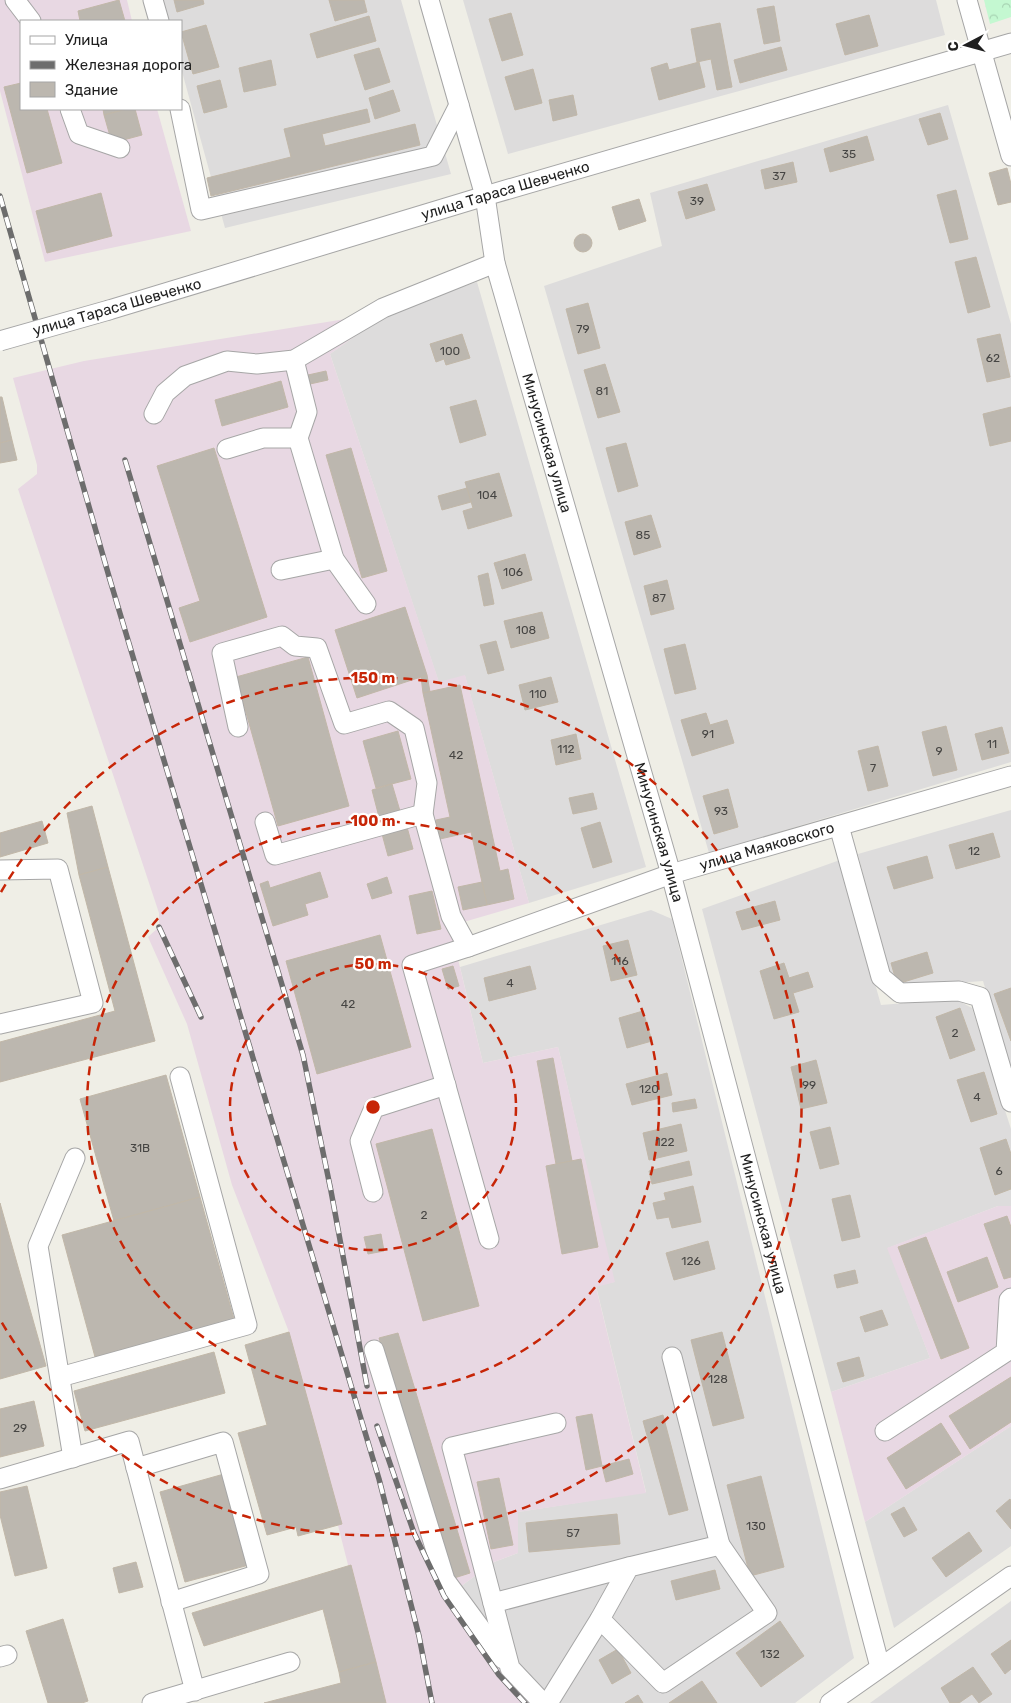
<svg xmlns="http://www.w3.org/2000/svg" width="1011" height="1703" viewBox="0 0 1011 1703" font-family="Rubik,sans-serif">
	<defs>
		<pattern id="park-crowns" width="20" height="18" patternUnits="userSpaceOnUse" patternTransform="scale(1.25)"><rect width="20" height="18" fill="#c4f8d1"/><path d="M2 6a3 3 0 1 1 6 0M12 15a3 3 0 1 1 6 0" fill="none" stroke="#a8d4b3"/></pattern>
	</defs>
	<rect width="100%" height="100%" fill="#efeee6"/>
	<g fill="#dddcdc">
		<path d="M163,0h238l50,174 -226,54 -44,-160v-47h-13z"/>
		<path d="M463,0h473l9,35 -437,119z"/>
		<path d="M948,105l63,219v438l-302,91 -165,-567 118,-40 -12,-53z"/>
		<path d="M477,282l169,585 -117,36 -64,-227 -26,7 -109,-329 59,-42z"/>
		<path d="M1011,810v262l-28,-91 -84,6 -11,-13 -30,-120z"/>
		<path d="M840,860l41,145 74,-6 17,9 39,121v77h-13l-110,42 42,110 -99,34 -129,-483z"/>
		<path d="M651,910l21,9 182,739 -59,45h-253l-93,-108 45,-33 24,-9v-41l128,-20 -50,-206 18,-4 -56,-235 -75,16 -23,-96z"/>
		<path d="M1011,1426v120l-117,82 -29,-106z"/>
		<path d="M1011,1601v102h-141z"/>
	</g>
	<g fill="#e8d8e3">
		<path d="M0,0h127l5,21h-111v88h136l34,122 -146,31 -45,-171z"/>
		<path d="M389,312l-59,42 109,328 26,-7 64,228 -79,23 33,137 75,-16 57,235 -19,5 50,206 -128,19v41l-24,9 -45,33 86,108h-152l-94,-371 -57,-147 -45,-161 -39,-87 11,-10v-14l-141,-424 19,-15v-9l-24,-87 71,-17z"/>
		<path d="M998,1206h13v220l-146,96 -34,-130 99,-34 -43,-110z"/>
	</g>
	<path fill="url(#park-crowns)" d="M984,0h27v17l-21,7z"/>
	<g fill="#bcb7af" stroke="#c1b7a8">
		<path d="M119,0l6,21h-45l-2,-10z"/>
		<path d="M174,0h29l1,4 -27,8z"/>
		<path d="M329,0h35l3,12 -32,9z"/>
		<path d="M774,6l6,35 -16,3 -7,-35z"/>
		<path d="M511,13l12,42 -21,6 -13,-42z"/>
		<path d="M869,15l9,31 -33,9 -9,-31z"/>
		<path d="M369,16l7,25 -59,17 -7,-24z"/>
		<path d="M720,23l12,64 -15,3 -6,-31 -14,3 -6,-33z"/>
		<path d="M206,25l13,42 -26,7 -12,-42z"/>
		<path d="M781,47l6,23 -47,13 -6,-23z"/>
		<path d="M379,48l11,34 -25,8 -11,-35z"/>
		<path d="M271,60l5,25 -32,7 -5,-24z"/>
		<path d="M699,62l6,25 -46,13 -8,-32 16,-5 2,7z"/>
		<path d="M533,69l9,34 -27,7 -10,-33z"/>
		<path d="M220,80l7,27 -23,6 -7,-27z"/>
		<path d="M21,83v26h26l15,54 -35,10 -23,-86z"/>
		<path d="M393,90l7,21 -25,8 -6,-21z"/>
		<path d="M573,95l4,20 -24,6 -4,-21z"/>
		<path d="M103,109h24l-23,6z"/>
		<path d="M127,109h8l7,26 -30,8 -8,-28z"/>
		<path d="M367,109l3,13 -48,12 3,12 90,-22 5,21 -209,51 -4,-18 84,-21 -7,-28z"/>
		<path d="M940,113l8,26 -20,6 -9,-26z"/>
		<path d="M867,136l7,24 -44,12 -6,-23z"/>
		<path d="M793,162l4,20 -32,7 -4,-19z"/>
		<path d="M1007,168l4,16v18l-13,3 -9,-32z"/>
		<path d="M707,184l8,26 -29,9 -8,-27z"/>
		<path d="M956,190l12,49 -18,4 -13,-48z"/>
		<path d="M101,193l11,43 -65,17 -11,-42z"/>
		<path d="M639,199l7,22 -27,9 -7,-23z"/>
		<circle cx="583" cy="243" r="9"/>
		<path d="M976,257l14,50 -22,6 -13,-51z"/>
		<path d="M588,303l12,45 -22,6 -12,-45z"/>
		<path d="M462,334l8,24 -24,7 -2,-6 -8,3 -6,-18z"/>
		<path d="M1000,334l10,43 -23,5 -10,-43z"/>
		<path d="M605,364l15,48 -22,6 -14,-48z"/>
		<path d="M326,371l2,9 -18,4 -2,-9z"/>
		<path d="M281,381l7,26 -66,19 -7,-26z"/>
		<path d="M0,397h2l10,43 -12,3z"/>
		<path d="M476,400l10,35 -26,8 -10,-36z"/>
		<path d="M1011,407v34l-21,5 -7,-32z"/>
		<path d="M12,440l5,20 -17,3v-20z"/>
		<path d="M626,443l12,43 -20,6 -12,-44z"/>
		<path d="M214,448l53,169 -77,25 -11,-34 21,-7 -43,-135z"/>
		<path d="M351,448l36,123 -25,7 -36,-123z"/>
		<path d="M499,473l13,43 -44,13 -5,-18 10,-3 -8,-26z"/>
		<path d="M467,488l4,14 -29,8 -4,-14z"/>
		<path d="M651,515l10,32 -27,8 -9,-33z"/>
		<path d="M525,554l7,26 -30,9 -8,-26z"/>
		<path d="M488,573l6,31 -10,2 -6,-30z"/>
		<path d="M667,580l7,29 -23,6 -7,-29z"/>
		<path d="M405,607l22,68 -70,23 -22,-68z"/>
		<path d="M542,612l7,26 -38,10 -7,-27z"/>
		<path d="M496,641l8,29 -16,4 -8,-29z"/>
		<path d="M685,644l11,45 -21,5 -11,-45z"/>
		<path d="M308,657l41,149 -71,20 -42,-149z"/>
		<path d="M427,675l3,17 -7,1 -2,-16z"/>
		<path d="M551,677l7,25 -33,8 -6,-25z"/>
		<path d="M460,685l40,186 8,-2 6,30 -27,6 -16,-73 -31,7 -4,-19 14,-3 -27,-124z"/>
		<path d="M706,713l4,12 17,-5 7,23 -42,13 -11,-36z"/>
		<path d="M946,726l11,44 -24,6 -11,-44z"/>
		<path d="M1002,727l7,26 -27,7 -7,-26z"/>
		<path d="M398,731l13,48 -35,9 -13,-47z"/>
		<path d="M576,734l5,25 -25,6 -5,-25z"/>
		<path d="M878,746l10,40 -20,5 -10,-40z"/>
		<path d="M392,784l8,27 -21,6 -7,-27z"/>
		<path d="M728,789l10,38 -24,7 -11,-38z"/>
		<path d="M593,793l4,16 -24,5 -4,-16z"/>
		<path d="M92,806l16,61 -29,8 -12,-62z"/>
		<path d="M42,821l6,22 -48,14v-24z"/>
		<path d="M600,822l12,40 -19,6 -12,-40z"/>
		<path d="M407,827l6,22 -25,7 -6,-22z"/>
		<path d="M993,833l7,24 -44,12 -7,-24z"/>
		<path d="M927,856l6,22 -39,11 -7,-22z"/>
		<path d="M108,867l47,174 -155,41v-40l115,-31 -36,-136z"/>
		<path d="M320,872l8,25 -23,7 3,11 -35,11 -13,-42 8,-3 2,7z"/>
		<path d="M387,877l5,16 -20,6 -5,-15z"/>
		<path d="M482,882l5,23 -24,5 -5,-23z"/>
		<path d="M432,891l9,38 -24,5 -8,-38z"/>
		<path d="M775,901l5,19 -38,10 -6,-18z"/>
		<path d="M380,935l31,112 -94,27 -31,-113z"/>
		<path d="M628,940l9,35 -26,6 -8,-35z"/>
		<path d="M927,952l6,21 -36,11 -6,-21z"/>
		<path d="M784,963l5,15 19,-6 5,15 -20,6 6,19 -25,7 -14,-48z"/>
		<path d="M453,966l6,20 -11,3 -6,-20z"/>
		<path d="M530,966l6,23 -47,12 -5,-23z"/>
		<path d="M1011,988v53l-17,-47z"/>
		<path d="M960,1008l15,42 -25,9 -14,-42z"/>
		<path d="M643,1011l9,30 -25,7 -8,-30z"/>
		<path d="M553,1058l19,103 -16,3 -19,-103z"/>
		<path d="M816,1060l11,43 -26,6 -10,-42z"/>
		<path d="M984,1072l13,42 -26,8 -14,-42z"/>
		<path d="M667,1073l5,22 -40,10 -6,-21z"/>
		<path d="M166,1075l34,122 -86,24 -34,-122z"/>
		<path d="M695,1099l2,9 -24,4 -1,-9z"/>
		<path d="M681,1124l6,27 -38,9 -6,-27z"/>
		<path d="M830,1127l9,37 -19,5 -10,-37z"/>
		<path d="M432,1129l47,177 -56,15 -47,-177z"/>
		<path d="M1006,1139l5,15v35l-16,6 -15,-47z"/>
		<path d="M581,1159l17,88 -36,7 -16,-88z"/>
		<path d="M689,1161l3,14 -40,9 -3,-13z"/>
		<path d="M693,1186l8,36 -29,6 -3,-11 -12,2 -4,-16 13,-3 -2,-7z"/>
		<path d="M850,1195l10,42 -18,4 -10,-42z"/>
		<path d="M200,1197l34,122 -139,38 -33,-122z"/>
		<path d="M0,1203l46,163 -46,13z"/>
		<path d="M1007,1216l4,11v50l-7,2 -20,-55z"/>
		<path d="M381,1234l3,17 -16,3 -4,-17z"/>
		<path d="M926,1237l43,111 -28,11 -43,-112z"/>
		<path d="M708,1241l7,28 -41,11 -8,-27z"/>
		<path d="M987,1257l11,30 -40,15 -11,-30z"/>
		<path d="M855,1270l3,13 -21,5 -3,-13z"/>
		<path d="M882,1310l6,15 -23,7 -5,-15z"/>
		<path d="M289,1332l53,192 -44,12 -2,-9 -29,8 -29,-102 29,-8 -22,-80z"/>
		<path d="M722,1332l22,86 -31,8 -22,-86z"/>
		<path d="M398,1333l72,240 -19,6 -72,-241z"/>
		<path d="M214,1352l11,41 -140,38 -11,-40z"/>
		<path d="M859,1357l5,19 -21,6 -6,-19z"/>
		<path d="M1011,1377v45l-41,27 -21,-33z"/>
		<path d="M34,1401l10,45 -44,11v-48z"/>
		<path d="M592,1414l10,52 -16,4 -10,-53z"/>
		<path d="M663,1415l25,95 -19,5 -26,-94z"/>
		<path d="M941,1423l20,31 -55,35 -19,-31z"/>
		<path d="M629,1459l4,15 -27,8 -4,-16z"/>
		<path d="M224,1474l25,91 -64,17 -25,-90z"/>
		<path d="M761,1476l23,91 -34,9 -23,-91z"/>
		<path d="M499,1478l14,67 -22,4 -14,-67z"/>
		<path d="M27,1486l20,82 -32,8 -15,-61v-23z"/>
		<path d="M1010,1499l1,2v28l-15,-18z"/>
		<path d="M904,1507l13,23 -13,7 -13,-23z"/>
		<path d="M617,1514l3,30 -91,8 -3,-29z"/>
		<path d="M969,1532l13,19 -36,26 -14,-19z"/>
		<path d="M136,1562l7,25 -24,6 -6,-25z"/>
		<path d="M351,1565l25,97 -37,10 -16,-63 -119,37 -12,-33z"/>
		<path d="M715,1570l5,19 -44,11 -5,-19z"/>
		<path d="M63,1619l25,82 -6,2h-34l-22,-72z"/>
		<path d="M780,1621l24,35 -43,31 -25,-34z"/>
		<path d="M1011,1640v29l-6,5 -14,-20z"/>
		<path d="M618,1649l13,24 -19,11 -13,-24z"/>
		<path d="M376,1662l10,41h-122l77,-20 -2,-11z"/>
		<path d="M973,1667l19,27 -13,9 -7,-9 -13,9h-9l-9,-15z"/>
		<path d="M702,1681l15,22h-48z"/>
		<path d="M638,1695l5,8h-18z"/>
	</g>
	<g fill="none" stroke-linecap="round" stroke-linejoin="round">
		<defs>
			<g id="minor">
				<path d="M15,0l16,21"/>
				<path d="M153,0l6,21"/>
				<path id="s1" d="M429,0l56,196 10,67 176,611 209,793"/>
				<path d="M967,0l44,156"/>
				<path d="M70,109l9,25 41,14"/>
				<path d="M180,109l21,101 232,-54 26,-51"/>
				<path id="s2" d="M109,310l376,-114 526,-153"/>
				<path d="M294,360l13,52 -9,26 36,121 32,45"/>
				<path d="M154,414l11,-21 20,-17 42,-15 30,3 37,-4 89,-52 112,-45"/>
				<path d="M227,449l36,-11h35"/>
				<path d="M281,570l53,-11"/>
				<path d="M238,727l-16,-74 60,-17 13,10 22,2 27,76 45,-13 25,17 13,55 -4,31 28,102 17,31"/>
				<path d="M265,822l10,33 148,-41"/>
				<path d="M839,826l42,151 19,16 59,-2 21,6 31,105"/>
				<path d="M0,870l58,-1 35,134 -93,21"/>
				<path d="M373,1192l-13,-51 14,-33 72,-23"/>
				<path id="s3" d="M489,1239l-77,-274 56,-18 203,-73 340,-98"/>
				<path d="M374,1350l71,230 58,79"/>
				<path d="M60,1377l187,-52 -67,-248"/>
				<path d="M885,1431l121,-79 3,-52 2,-2"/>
				<path d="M73,1458l-35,-212 37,-88"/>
				<path d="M136,1468l87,-26 36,132 -88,28"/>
				<path d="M0,1479l129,-38 66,250"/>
				<path d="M493,1603l136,-36"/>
				<path d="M600,1619l63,64 104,-70 -47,-68"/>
				<path d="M0,1657l7,-2"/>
				<path d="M152,1703l138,-41"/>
				<path d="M543,1703l-33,-35 -58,-221 104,-24"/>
				<path d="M548,1703l52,-84 29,-52 91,-22 -48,-188"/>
				<path d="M830,1703l181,-127"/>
			</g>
		</defs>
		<use href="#minor" stroke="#a6a6a6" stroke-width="21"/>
		<use href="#minor" stroke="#fff" stroke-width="19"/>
		<defs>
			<g id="rail">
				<path d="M0,196l110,384 269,899 40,157 13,67"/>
				<path d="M125,460l178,595 28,136 36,195"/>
				<path d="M159,927l42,90"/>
				<path d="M377,1426l37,107 30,63 55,79 26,28"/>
			</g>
		</defs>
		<use href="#rail" stroke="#6d6d6d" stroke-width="5.5"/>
		<use href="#rail" stroke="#fff" stroke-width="4" stroke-dasharray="11" stroke-linecap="butt"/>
		<defs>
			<path id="minor-bridge" d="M0,341l109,-31"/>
		</defs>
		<use href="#minor-bridge" stroke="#a6a6a6" stroke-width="21" stroke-linecap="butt"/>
		<use href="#minor-bridge" stroke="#fff" stroke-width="19"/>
	</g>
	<g fill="none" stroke="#c72507" stroke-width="2.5" stroke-dasharray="9 6">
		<circle cx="373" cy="1107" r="143"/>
		<circle cx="373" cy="1107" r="286"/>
		<path d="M1 892A429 429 0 1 1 1 1321"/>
	</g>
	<g text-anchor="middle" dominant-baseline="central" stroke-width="4.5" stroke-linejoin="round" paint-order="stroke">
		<g font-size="12" fill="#464543">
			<text x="849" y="154">35</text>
			<text x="779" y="176">37</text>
			<text x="697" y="201">39</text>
			<text x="583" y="329">79</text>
			<text x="450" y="351">100</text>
			<text x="993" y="358">62</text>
			<text x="602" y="391">81</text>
			<text x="487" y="495">104</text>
			<text x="643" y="535">85</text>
			<text x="513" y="572">106</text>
			<text x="659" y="598">87</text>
			<text x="526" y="630">108</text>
			<text x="538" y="694">110</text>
			<text x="708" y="734">91</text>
			<text x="992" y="744">11</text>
			<text x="566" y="749">112</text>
			<text x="939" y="751">9</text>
			<text x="456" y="755">42</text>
			<text x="873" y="768">7</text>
			<text x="721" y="811">93</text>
			<text x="974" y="851">12</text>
			<text x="620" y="961">116</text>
			<text x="510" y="983">4</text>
			<text x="348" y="1004">42</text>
			<text x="955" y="1033">2</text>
			<text x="809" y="1085">99</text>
			<text x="649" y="1089">120</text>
			<text x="977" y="1097">4</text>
			<text x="665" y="1142">122</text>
			<text x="140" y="1148">31В</text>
			<text x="999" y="1171">6</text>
			<text x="424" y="1215">2</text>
			<text x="691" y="1261">126</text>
			<text x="718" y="1379">128</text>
			<text x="20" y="1428">29</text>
			<text x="756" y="1526">130</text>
			<text x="573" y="1533">57</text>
			<text x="770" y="1654">132</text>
		</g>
		<g font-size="15" fill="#1f1f1f" stroke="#fff">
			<text stroke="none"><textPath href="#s2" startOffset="414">улица Тараса Шевченко</textPath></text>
			<text transform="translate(117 307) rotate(-16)">улица Тараса Шевченко</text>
			<text stroke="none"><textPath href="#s1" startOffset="459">Минусинская улица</textPath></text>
			<text stroke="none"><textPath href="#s1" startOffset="864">Минусинская улица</textPath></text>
			<text stroke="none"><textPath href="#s3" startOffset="659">улица Маяковского</textPath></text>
			<text stroke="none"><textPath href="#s1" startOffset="1269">Минусинская улица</textPath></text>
		</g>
	</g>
	<circle cx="373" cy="1107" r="8" fill="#c72507" stroke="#fff" stroke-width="2.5"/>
	<g font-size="15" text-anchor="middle" font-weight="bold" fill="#c72507" stroke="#fff" stroke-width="4.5" stroke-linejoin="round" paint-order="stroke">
		<text x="373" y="683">150 m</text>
		<text x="373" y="826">100 m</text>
		<text x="373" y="969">50 m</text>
	</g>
	<rect x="20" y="20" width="162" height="90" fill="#ffffff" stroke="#a5a5a5"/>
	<rect x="30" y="36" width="25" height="8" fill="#ffffff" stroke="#a5a5a5"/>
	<text x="65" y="45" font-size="15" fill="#1f1f1f">Улица</text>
	<rect x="30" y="61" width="25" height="8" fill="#6d6d6d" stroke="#a5a5a5"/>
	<text x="65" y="70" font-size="15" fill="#1f1f1f">Железная дорога</text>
	<rect x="30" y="82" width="25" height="15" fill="#bcb7af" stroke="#a5a5a5"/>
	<text x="65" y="95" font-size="15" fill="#1f1f1f">Здание</text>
	<g transform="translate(966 45) rotate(264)" stroke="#ffffff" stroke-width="4" paint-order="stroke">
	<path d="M0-4L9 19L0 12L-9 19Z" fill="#1f1f1f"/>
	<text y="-8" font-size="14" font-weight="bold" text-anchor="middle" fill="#1f1f1f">С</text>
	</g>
</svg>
